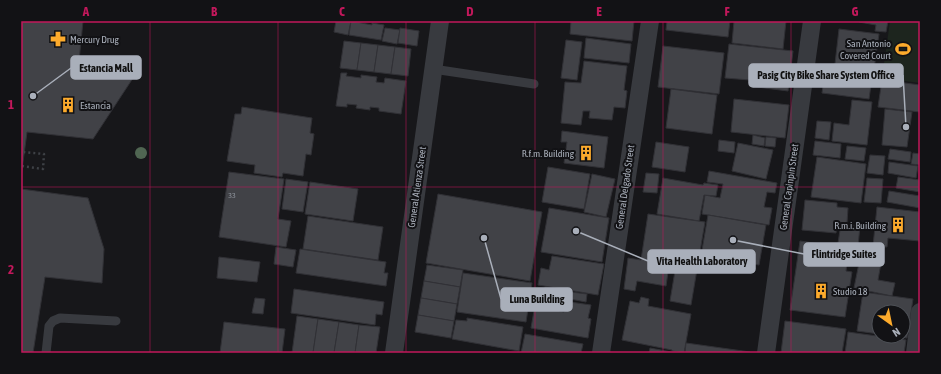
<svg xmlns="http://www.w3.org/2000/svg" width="941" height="374" viewBox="0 0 941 374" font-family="'Asap Condensed',sans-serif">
	<rect width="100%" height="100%" fill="#17171a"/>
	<path fill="#1d251e" d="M890,21h30v62l-38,-5z"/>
	<g fill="#414247" stroke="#313136">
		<path d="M21,21h62l-4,40 40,5 14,12 -40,61 -66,-7 -6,45z"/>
		<path d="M336,21h15l-3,14 -14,-3z"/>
		<path d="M351,21l21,4v-2l12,2 -3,15 -32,-5z"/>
		<path d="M571,21h63l-2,20 -62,-7z"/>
		<path d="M667,21h63l-2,16 -62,-7z"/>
		<path d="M734,21h52l-3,28 -51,-6z"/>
		<path d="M859,21h29l-2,11 -11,-1 1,-6 -17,-3z"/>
		<path d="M385,28l15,2 -3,14 -15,-3z"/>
		<path d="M400,28l19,3 -2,15 -19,-3z"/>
		<path d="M839,29l40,5 -5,35 -39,-5z"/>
		<path d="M586,38l45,6 -2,19 -45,-5z"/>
		<path d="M566,40l16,2 -5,38 -16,-2z"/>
		<path d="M344,41l17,2 -4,27 -17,-2z"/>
		<path d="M361,43l17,2 -4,27 -17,-2z"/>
		<path d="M729,44l64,7 -5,40 -39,-5 1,-6 -25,-2z"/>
		<path d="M378,45l17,2 -4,27 -17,-2z"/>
		<path d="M663,46l61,7 -5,41 -61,-7z"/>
		<path d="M395,47l16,2 -3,27 -17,-2z"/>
		<path d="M584,61l43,5 -3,24 3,1 -2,17 -11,-1 -2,13 -23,-2 1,-7h-7l-2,14 -20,-2 4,-41 16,1z"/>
		<path d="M826,65l47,6 -4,28 -47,-6z"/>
		<path d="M341,73h6l-1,3 15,2v-3l16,2 -1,5 8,1 1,-5 21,3 -5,33 -22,-3v-3l-9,-1v3l-14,-2 1,-3 -10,-1v3l-11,-1z"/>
		<path d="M882,80l38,5v27l-42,-5z"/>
		<path d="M671,89l46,6 -5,39 -46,-6z"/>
		<path d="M734,99l55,6 -4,33 -54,-6z"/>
		<path d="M852,100l20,2 -5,43 -35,-4 2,-18 15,2z"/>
		<path d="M242,107l70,11 -2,15 4,1 -3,21 -5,-1 -3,22 -20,-3 -1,4 -28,-4 1,-8 -28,-4 8,-47h6z"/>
		<path d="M885,109l27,3 -5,35 -25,-2z"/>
		<path d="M817,121l14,1 -2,18 -14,-2z"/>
		<path d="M562,131l46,6 -4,31 -40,-5 3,-21h-6z"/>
		<path d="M753,135l12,3 -1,8 -12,-2z"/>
		<path d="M766,137l10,1 -1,9 -10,-1z"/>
		<path d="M719,140l16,2 -1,11 -16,-2z"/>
		<path d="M815,141l26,3 -1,14 -27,-3z"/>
		<path d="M656,142l33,5 -4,25 -33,-5z"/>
		<path d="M738,143l35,7 -7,29 -34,-8z"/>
		<path d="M847,146l19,2 -2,13 -19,-2z"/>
		<path d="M890,149l21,3 -1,10 -22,-3z"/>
		<path d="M913,153l7,1v11l-9,-1z"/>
		<path d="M870,155l15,1 -2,19 -16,-2z"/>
		<path d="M817,157l49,7 -5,39 -50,-6z"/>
		<path d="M889,162l29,4 -2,12 -28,-5z"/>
		<path d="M548,167l42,7 -6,35 -42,-7z"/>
		<path d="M709,171l68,12 -2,10 -8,-1 -3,15 8,1 -3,17 -67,-11 3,-19 15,3 3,-14 -16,-2z"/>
		<path d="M229,172l55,7 -6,40 13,2 -5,26 -67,-10z"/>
		<path d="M646,173l13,1 -2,19 -14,-1z"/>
		<path d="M592,174l23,5 -9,38 -22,-5z"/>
		<path d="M898,177l22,3v12l-24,-4z"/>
		<path d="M663,178l40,7 1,-2 14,2 -2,11 -12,-1 -5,26 -42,-7z"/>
		<path d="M867,178l16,1 -2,24 -17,-1z"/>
		<path d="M286,179l22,3 -5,30 -21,-3z"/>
		<path d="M310,182l48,7 -5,32 -48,-7z"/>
		<path d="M21,189l67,9 16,51 -2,34 -57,-6 -12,76h-12z"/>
		<path d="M889,191l31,5v12l-33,-6z"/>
		<path d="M438,194l104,18 -12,69 -104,-18z"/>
		<path d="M805,200l32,3v4l11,1 -1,15 -10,-1 -1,11 -34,-3z"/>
		<path d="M877,207l43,5v29l-32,-3 -1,9 -14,-1z"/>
		<path d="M549,208l60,10 -7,44 -61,-10z"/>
		<path d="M648,214l57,8 -14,83 -21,-4 7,-42 -7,-1 -4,28 -29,-5 -2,10 -11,-2 4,-31 13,2z"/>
		<path d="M708,215l58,10 -7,40 -58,-9z"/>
		<path d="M308,216l75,11 -5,33 -75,-11z"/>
		<path d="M841,224l19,2 -2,20 -20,-3z"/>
		<path d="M800,241l49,7 -3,23 6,1 -7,45 -55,-7z"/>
		<path d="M276,247l20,3 -3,17 -19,-3z"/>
		<path d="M862,248l21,4 -5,28 17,3 -3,13 -38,-8z"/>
		<path d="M300,249l86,13 -2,11h4l-2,13 -90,-13z"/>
		<path d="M552,256l52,8 -6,31 -60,-10 3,-17 8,2z"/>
		<path d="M219,257l41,5 -3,20 -40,-4z"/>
		<path d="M427,265l36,5 -3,17 -36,-6z"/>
		<path d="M463,273l69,10 -6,39 -69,-10z"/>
		<path d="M424,281l36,6 -3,17 -36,-6z"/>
		<path d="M545,287l13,2 -1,3 14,2v-2l16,2 -1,8 -16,-3 -1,3 -26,-4z"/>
		<path d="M294,289l90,13 -2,13 -6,-1 -1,11 -84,-12z"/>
		<path d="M863,292l50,7 -6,39 -13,-2h9v-24h-24v22l-22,-3z"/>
		<path d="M641,297l8,2 -1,7 43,8 -7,39 -12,-2v-1l-50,-10 8,-39 9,2z"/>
		<path d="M255,298l10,1 -2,15 -11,-1z"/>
		<path d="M421,298l36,6 -3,17 -36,-6z"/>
		<path d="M540,299l21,3 -2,9 5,1 1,-8 5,1v-3l21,3 -3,13 3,1 -3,19 -57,-10 3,-17h4z"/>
		<path d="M418,315l36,6 -3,17 -36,-6z"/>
		<path d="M297,316l21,3 -5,34h-21z"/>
		<path d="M467,318l56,9 -4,24 -67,-12 4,-19 11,1z"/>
		<path d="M318,319l21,3 -5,31h-21z"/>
		<path d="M785,321l61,8 -4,24h-61z"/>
		<path d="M224,322l61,7 -3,24h-62z"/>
		<path d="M339,322l20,3 -4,28h-21z"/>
		<path d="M359,325l21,2 -4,26h-21z"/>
		<path d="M848,332l58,8 -2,13h-59z"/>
		<path d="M525,334l58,10 -2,9h-60z"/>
		<path d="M686,343l64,9v1h-65z"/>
		<path d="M650,348l27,5h-28z"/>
	</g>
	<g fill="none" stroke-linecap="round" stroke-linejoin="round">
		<path stroke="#3e4146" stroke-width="2.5" stroke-dasharray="2 3" stroke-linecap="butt" d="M22,166l21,3 1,-15 -20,-2"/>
		<g stroke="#383a3f" stroke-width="9">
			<path d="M433,69l101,15"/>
			<path d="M46,353l3,-27 4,-5 7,-3 56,3"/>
		</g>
		<g stroke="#383a3f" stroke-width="18">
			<path d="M394,353l46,-332"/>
			<path d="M601,353l49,-332"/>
			<path d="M766,353l46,-332"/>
			<path d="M915,353l5,-41"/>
		</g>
	</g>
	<circle fill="#506652" cx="141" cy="153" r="6"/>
	<path fill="none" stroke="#c2185b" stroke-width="1" stroke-opacity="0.55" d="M150,21v332M278,21v332M406,21v332M535,21v332M663,21v332M791,21v332M21,187h899"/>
	<defs>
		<symbol id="pharmacy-bare" viewBox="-9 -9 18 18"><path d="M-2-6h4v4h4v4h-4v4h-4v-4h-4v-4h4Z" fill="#fdab2c" stroke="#121215" stroke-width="2.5" paint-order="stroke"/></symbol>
		<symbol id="stadium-bare" viewBox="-9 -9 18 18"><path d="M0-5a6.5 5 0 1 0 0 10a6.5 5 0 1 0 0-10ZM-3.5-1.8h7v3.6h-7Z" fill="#fdab2c" stroke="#121215" stroke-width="2.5" paint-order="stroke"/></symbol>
		<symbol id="building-bare" viewBox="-9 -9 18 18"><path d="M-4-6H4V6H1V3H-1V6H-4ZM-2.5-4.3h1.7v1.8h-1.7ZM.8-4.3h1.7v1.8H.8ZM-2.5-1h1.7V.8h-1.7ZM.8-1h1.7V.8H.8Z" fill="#fdab2c" stroke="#121215" stroke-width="2.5" paint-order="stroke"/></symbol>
	</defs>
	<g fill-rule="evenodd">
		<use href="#pharmacy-bare" x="47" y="28" width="22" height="22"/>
		<use href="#stadium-bare" x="892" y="38" width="22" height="22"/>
		<use href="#building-bare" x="57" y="94" width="22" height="22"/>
		<use href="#building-bare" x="575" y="142" width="22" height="22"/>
		<use href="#building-bare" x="887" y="214" width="22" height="22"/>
		<use href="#building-bare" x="810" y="280" width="22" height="22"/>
	</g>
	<g text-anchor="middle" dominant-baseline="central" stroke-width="4" stroke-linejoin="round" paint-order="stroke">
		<g font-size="8" fill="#8f949d">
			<text x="232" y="195">33</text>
		</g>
		<g font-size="10" fill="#a9afba" stroke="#121215" text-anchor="start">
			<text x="70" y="39">Mercury Drug</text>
			<text x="891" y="43" text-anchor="end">San Antonio<tspan x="891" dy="12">Covered Court</tspan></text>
			<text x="80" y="105">Estancia</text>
			<text x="574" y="153" text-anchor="end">R.f.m. Building</text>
			<text x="886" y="225" text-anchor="end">R.m.i. Building</text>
			<text x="833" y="291">Studio 18</text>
		</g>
		<g font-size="10" fill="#a9afba" stroke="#121215">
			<text transform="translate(417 187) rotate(-82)">General Atienza Street</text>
			<text transform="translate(625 187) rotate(-82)">General Delgado Street</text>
			<text transform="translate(789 187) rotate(-82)">General Capinpin Street</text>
		</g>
	</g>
	<path fill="none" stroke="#a9afba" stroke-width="1.5" d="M33 96L71 68M906 127L903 75M733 240L804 254M576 231L648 261M484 238L501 299"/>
	<g fill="#a9afba" stroke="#121215" stroke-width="1.5">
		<circle cx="33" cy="96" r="4"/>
		<circle cx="906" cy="127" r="4"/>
		<circle cx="733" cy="240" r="4"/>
		<circle cx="576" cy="231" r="4"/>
		<circle cx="484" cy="238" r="4"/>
	</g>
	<g fill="#a9afba" stroke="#a9afba" stroke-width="1.5">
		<rect x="71" y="56" width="70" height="23" rx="4"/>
		<rect x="749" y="64" width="154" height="23" rx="4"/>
		<rect x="804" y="243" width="80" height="23" rx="4"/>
		<rect x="648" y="250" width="107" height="23" rx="4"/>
		<rect x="501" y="288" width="71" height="23" rx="4"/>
	</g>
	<g font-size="11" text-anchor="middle" font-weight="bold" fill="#111">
		<text x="106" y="72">Estancia Mall</text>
		<text x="826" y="79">Pasig City Bike Share System Office</text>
		<text x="844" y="258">Flintridge Suites</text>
		<text x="702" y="265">Vita Health Laboratory</text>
		<text x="537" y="303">Luna Building</text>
	</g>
	<rect width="941" height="374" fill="none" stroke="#121215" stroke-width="44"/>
	<g transform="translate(891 324) rotate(147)"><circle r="19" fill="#121215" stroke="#4e5157"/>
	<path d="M0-3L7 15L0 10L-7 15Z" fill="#fdab2c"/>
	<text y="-6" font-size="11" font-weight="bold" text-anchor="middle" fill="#a9afba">N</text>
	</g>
	<rect x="22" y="22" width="897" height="330" fill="none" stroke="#c2185b" stroke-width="1.5"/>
	<g font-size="13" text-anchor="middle" font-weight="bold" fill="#c2185b">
		<text x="86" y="16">A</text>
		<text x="214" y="16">B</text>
		<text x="342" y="16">C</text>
		<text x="470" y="16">D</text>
		<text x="599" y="16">E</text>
		<text x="727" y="16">F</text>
		<text x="855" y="16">G</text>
		<text x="11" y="109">1</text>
		<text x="11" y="274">2</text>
	</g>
</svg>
